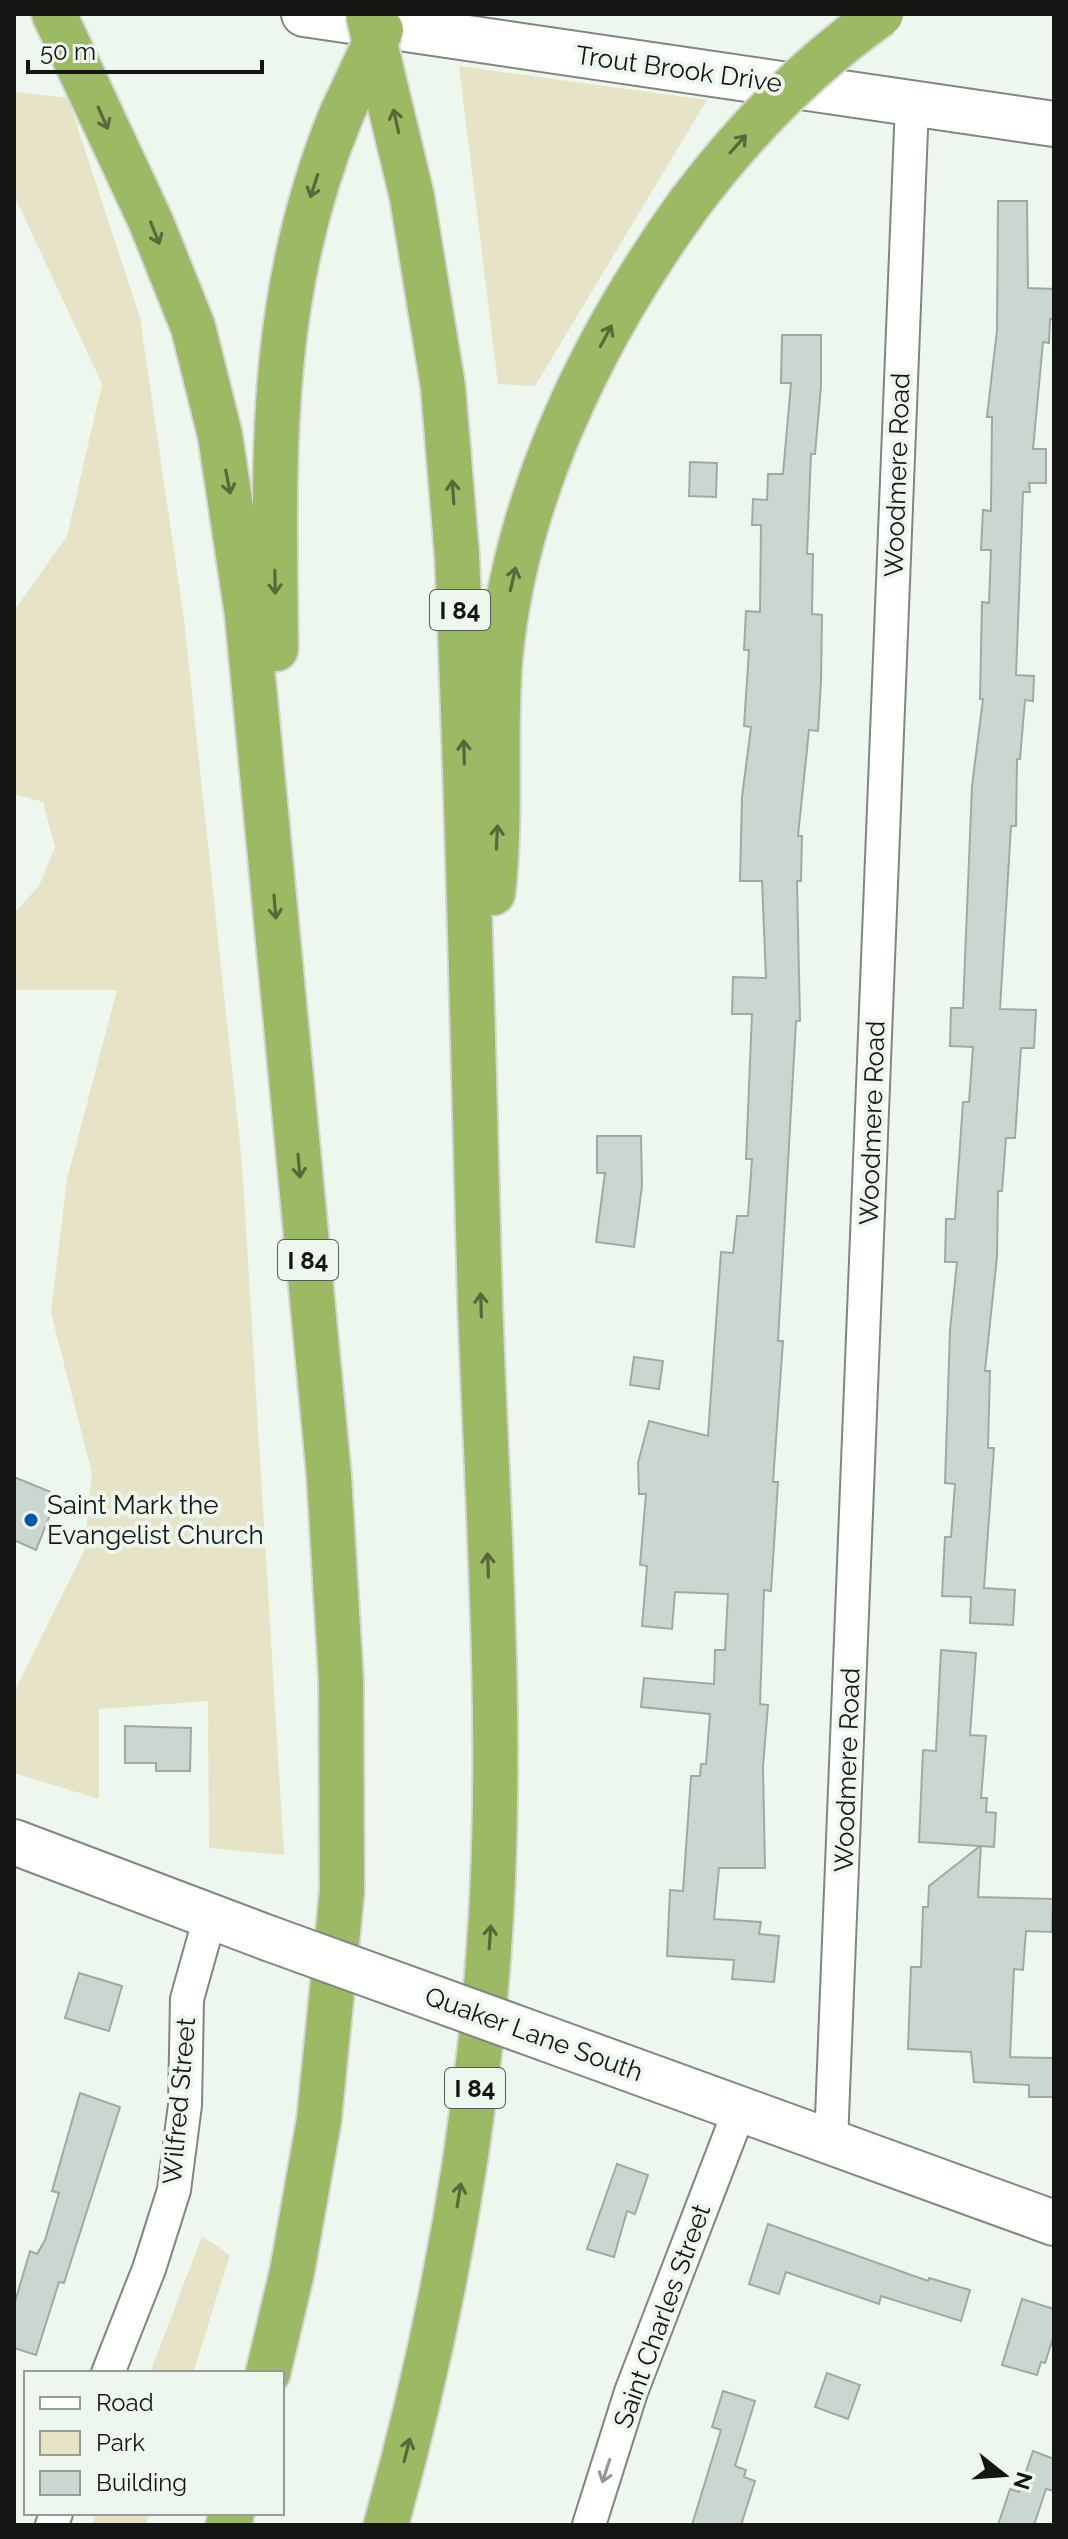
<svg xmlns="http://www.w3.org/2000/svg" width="1068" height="2539" viewBox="0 0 1068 2539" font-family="Raleway,sans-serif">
	<rect width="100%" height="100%" fill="#eef7ee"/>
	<g fill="#e6e3c6">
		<path d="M459,66l248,34 -172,286 -37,-2z"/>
		<path d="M14,92l54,6 72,220 44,302 58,543 42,692 -75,-7 -1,-147 -109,8v90l-85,-26v-81l70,-141 8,-78 -41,-160 16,-134 50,-189h-103v-77l25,-27 16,-39 -12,-45 -29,-8v-183l53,-75 35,-152 -88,-189z"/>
		<path d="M202,2236l28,19 -37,118h-43z"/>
		<path d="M96,2513h53l-3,12h-54z"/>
	</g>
	<g fill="#cad7d1" stroke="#9eaaa5" stroke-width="2">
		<path d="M998,201h29l1,87 26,1v30h-4l-1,24 -6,-1 -10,107h13v34h-17l1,9h-7l-7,183 18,1 -1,25 -8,-1 -5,59h-3l-1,67h-5l-11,183 36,1 -2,38h-13l-6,90h-9l-4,53h-4l-1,66 -12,114h5l-2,77h6l-10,140 31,2 -2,35 -43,-2 1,-26 -29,-1 3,-59h6l4,-53 -10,-1 5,-153 7,-68h-12l1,-43h9l8,-117h6l4,-55 -23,-1 1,-38h12l9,-222 11,-87h-3l2,-97 7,1 2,-53h-10l2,-40 8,1 1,-94h-5l10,-87z"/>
		<path d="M782,335h39v51l-6,68h-4l-4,100h6l-1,60 10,1 -1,66 -3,50 -9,-1 -11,106h4l-1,45h-4l3,140h-4l-18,320h5l-10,141h5l-7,109 -7,-1 -4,114 8,1 -5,61 2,102h-46l-5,51 47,3 -2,12 20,2 -5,46 -42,-3 2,-19 -67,-4 3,-66 13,1 8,-115h9l1,-12h5l4,-50 -69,-7 3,-29 70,6 1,-34h10l3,-56 -53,-2 -3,37 -30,-3 5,-60 -7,-1 6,-71h-7l-1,-31 11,-42 59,15 13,-184 12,1 4,-37h11l4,-57h-6l6,-145h-20l1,-37 33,1 -4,-97h-22l2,-84 9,-70 -7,-1 5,-76h-5l2,-39 14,1 1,-87h-9l1,-26 14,1 1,-26h15l8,-91h-10z"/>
		<path d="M690,462l27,1 -1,34 -27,-1z"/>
		<path d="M597,1136h44l1,50 -8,61 -38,-5 9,-69h-8z"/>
		<path d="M634,1357l29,4 -4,28 -29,-4z"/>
		<path d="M14,1477l44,18 -22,55 -22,-10z"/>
		<path d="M941,1650l35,3 -6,82 16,1 -5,62h6l-1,14 10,1 -2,34 -13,-1 -3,51 75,2 -1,33 -26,-1 -3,39 -9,-1 -4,88 44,1v39h-25v-12l-55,-3 -3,-30 -63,-3 3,-82h10l2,-60h5l1,-21 51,-40 -61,-4 4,-92 13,1z"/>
		<path d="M125,1726l66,2 -1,43h-34v-8h-31z"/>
		<path d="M79,1973l43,13 -13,45 -44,-13z"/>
		<path d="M80,2093l40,14 -56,176 -5,-1 -23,73 -22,-7v-43l16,-54 7,3 8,-14 14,-47 -7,-2z"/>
		<path d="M617,2164l31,11 -13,39 -8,-3 -13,46 -27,-8z"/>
		<path d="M768,2224l160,57 1,-3 41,12 -9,31 -80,-25 -2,8 -93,-32 -7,22 -30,-10z"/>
		<path d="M1022,2299l32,10v26l-9,28 -4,-1 -4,13 -35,-10z"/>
		<path d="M827,2373l33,12 -12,34 -33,-12z"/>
		<path d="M723,2391l32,10 -20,65 11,4 -2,7 11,4 -14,44h-49l29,-95 -9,-3z"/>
		<path d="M1033,2451l21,8v32l-8,-2 -12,36h-36l12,-36 9,3z"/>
	</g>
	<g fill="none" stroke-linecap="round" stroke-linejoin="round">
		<defs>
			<g id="minor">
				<path d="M831,2142l81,-2038"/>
				<path d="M108,2373l41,-104 25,-79 11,-85 2,-106 23,-82"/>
				<path d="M52,2525l4,-12"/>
				<path d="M589,2525l42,-133 109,-283"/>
			</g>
			<g id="secondary">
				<path d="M304,14l750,110"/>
				<path d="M14,1842l254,96"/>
				<path d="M547,2039l507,184"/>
			</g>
			<g id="motorway">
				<path d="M54,14l97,208 42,105 27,108 27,179 82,862 12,204 1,211 -23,229 -27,152 -24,101"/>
				<path d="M276,649c-2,-191 -9,-355 66,-536"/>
				<path d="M493,893c9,-77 1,-155 7,-232 15,-165 93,-324 189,-457"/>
				<path d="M228,2525l4,-12"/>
				<path d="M386,2525c55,-198 93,-402 105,-607 12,-203 -4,-413 -11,-617 -7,-248 -12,-497 -23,-745l-14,-169 -31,-190"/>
			</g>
		</defs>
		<use href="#minor" stroke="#7f877f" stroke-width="36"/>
		<use href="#secondary" stroke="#7f877f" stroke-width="48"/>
		<use href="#motorway" stroke="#d5d5d5" stroke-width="48"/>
		<use href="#minor" stroke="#fff" stroke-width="32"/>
		<use href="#secondary" stroke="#fff" stroke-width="44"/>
		<use href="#motorway" stroke="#9cba64" stroke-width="44"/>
		<defs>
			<path id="secondary-bridge" d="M268,1938l279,101"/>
			<g id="motorway-bridge">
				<path d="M368,14l44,183"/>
				<path d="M342,113l39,-83"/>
				<path d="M689,204c54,-72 118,-138 192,-190"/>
			</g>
		</defs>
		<use href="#secondary-bridge" stroke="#7f877f" stroke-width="48" stroke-linecap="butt"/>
		<use href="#motorway-bridge" stroke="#d5d5d5" stroke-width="48" stroke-linecap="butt"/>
		<use href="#secondary-bridge" stroke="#fff" stroke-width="44"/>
		<use href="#motorway-bridge" stroke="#9cba64" stroke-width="44"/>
	</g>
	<defs><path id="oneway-shaft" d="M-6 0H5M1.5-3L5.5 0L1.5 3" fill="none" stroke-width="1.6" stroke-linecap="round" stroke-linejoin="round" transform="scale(2)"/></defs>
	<g stroke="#58683c">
		<use href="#oneway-shaft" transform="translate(103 118) rotate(66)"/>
		<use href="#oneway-shaft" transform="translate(396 121) rotate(-103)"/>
		<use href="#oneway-shaft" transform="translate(738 144) rotate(-48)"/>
		<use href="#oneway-shaft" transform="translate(314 186) rotate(108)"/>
		<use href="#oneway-shaft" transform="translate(155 233) rotate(68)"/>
		<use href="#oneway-shaft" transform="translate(606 336) rotate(-62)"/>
		<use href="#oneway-shaft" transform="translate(228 482) rotate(79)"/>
		<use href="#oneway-shaft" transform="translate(453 492) rotate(-94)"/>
		<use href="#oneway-shaft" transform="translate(513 579) rotate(-77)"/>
		<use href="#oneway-shaft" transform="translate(275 582) rotate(89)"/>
		<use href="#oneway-shaft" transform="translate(464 752) rotate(-92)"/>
		<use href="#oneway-shaft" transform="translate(497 837) rotate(-87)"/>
		<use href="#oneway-shaft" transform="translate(275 907) rotate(85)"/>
		<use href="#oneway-shaft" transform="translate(299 1166) rotate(85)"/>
		<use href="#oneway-shaft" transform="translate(481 1305) rotate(-92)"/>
		<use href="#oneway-shaft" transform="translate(488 1565) rotate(-92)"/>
		<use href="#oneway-shaft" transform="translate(490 1937) rotate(-86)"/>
		<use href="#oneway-shaft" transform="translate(459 2195) rotate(-81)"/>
		<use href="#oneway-shaft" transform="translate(407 2450) rotate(-76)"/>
	</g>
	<use stroke="#959695" href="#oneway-shaft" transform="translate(606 2471) rotate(108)"/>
	<circle fill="#0058a5" stroke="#eef7ee" stroke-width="3" cx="31" cy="1520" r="8"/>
	<g text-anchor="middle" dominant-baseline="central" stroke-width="8" stroke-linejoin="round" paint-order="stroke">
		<g fill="#eef7ee" stroke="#555a55" stroke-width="2">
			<rect x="430" y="590" width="60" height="40" rx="6"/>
			<rect x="278" y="1240" width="60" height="40" rx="6"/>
			<rect x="445" y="2068" width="60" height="40" rx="6"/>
		</g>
		<g font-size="24" font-weight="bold" fill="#131613">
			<text x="460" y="610">I 84</text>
			<text x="308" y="1260">I 84</text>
			<text x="475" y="2088">I 84</text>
		</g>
		<g font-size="26" fill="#131613" stroke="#eef7ee">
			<text transform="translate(679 69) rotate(8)">Trout Brook Drive</text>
			<text transform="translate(897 475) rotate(-88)">Woodmere Road</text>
			<text transform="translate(872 1123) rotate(-88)">Woodmere Road</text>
			<text transform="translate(847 1770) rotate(-88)">Woodmere Road</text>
			<text transform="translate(534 2034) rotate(20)">Quaker Lane South</text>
			<text transform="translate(179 2101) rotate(-85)">Wilfred Street</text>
			<text transform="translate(662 2316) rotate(-70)">Saint Charles Street</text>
		</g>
		<g font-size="26" fill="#131613" stroke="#eef7ee" text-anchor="start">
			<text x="47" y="1505">Saint Mark the<tspan x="47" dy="30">Evangelist Church</tspan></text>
		</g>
	</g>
	<rect width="1068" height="2539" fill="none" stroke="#131613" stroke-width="32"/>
	<rect x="24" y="2371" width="260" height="144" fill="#eef7ee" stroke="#969d96" stroke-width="2"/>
	<rect x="40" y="2397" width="40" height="12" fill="#ffffff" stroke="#969d96" stroke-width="2"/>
	<text x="96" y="2411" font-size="24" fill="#131613">Road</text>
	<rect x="40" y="2431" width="40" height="24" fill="#e6e3c6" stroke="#969d96" stroke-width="2"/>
	<text x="96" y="2451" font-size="24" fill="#131613">Park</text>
	<rect x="40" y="2471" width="40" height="24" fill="#cad7d1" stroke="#969d96" stroke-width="2"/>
	<text x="96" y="2491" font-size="24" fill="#131613">Building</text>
	<g transform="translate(1004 2475) rotate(107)" stroke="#eef7ee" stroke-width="6" paint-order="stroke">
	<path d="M0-6L14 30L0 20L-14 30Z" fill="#131613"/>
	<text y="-12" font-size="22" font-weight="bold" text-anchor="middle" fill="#131613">N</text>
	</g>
	<path d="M28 60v12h234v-12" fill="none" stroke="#131613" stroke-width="4"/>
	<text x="40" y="60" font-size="24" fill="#131613" stroke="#eef7ee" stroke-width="6" paint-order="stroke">50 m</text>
</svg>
